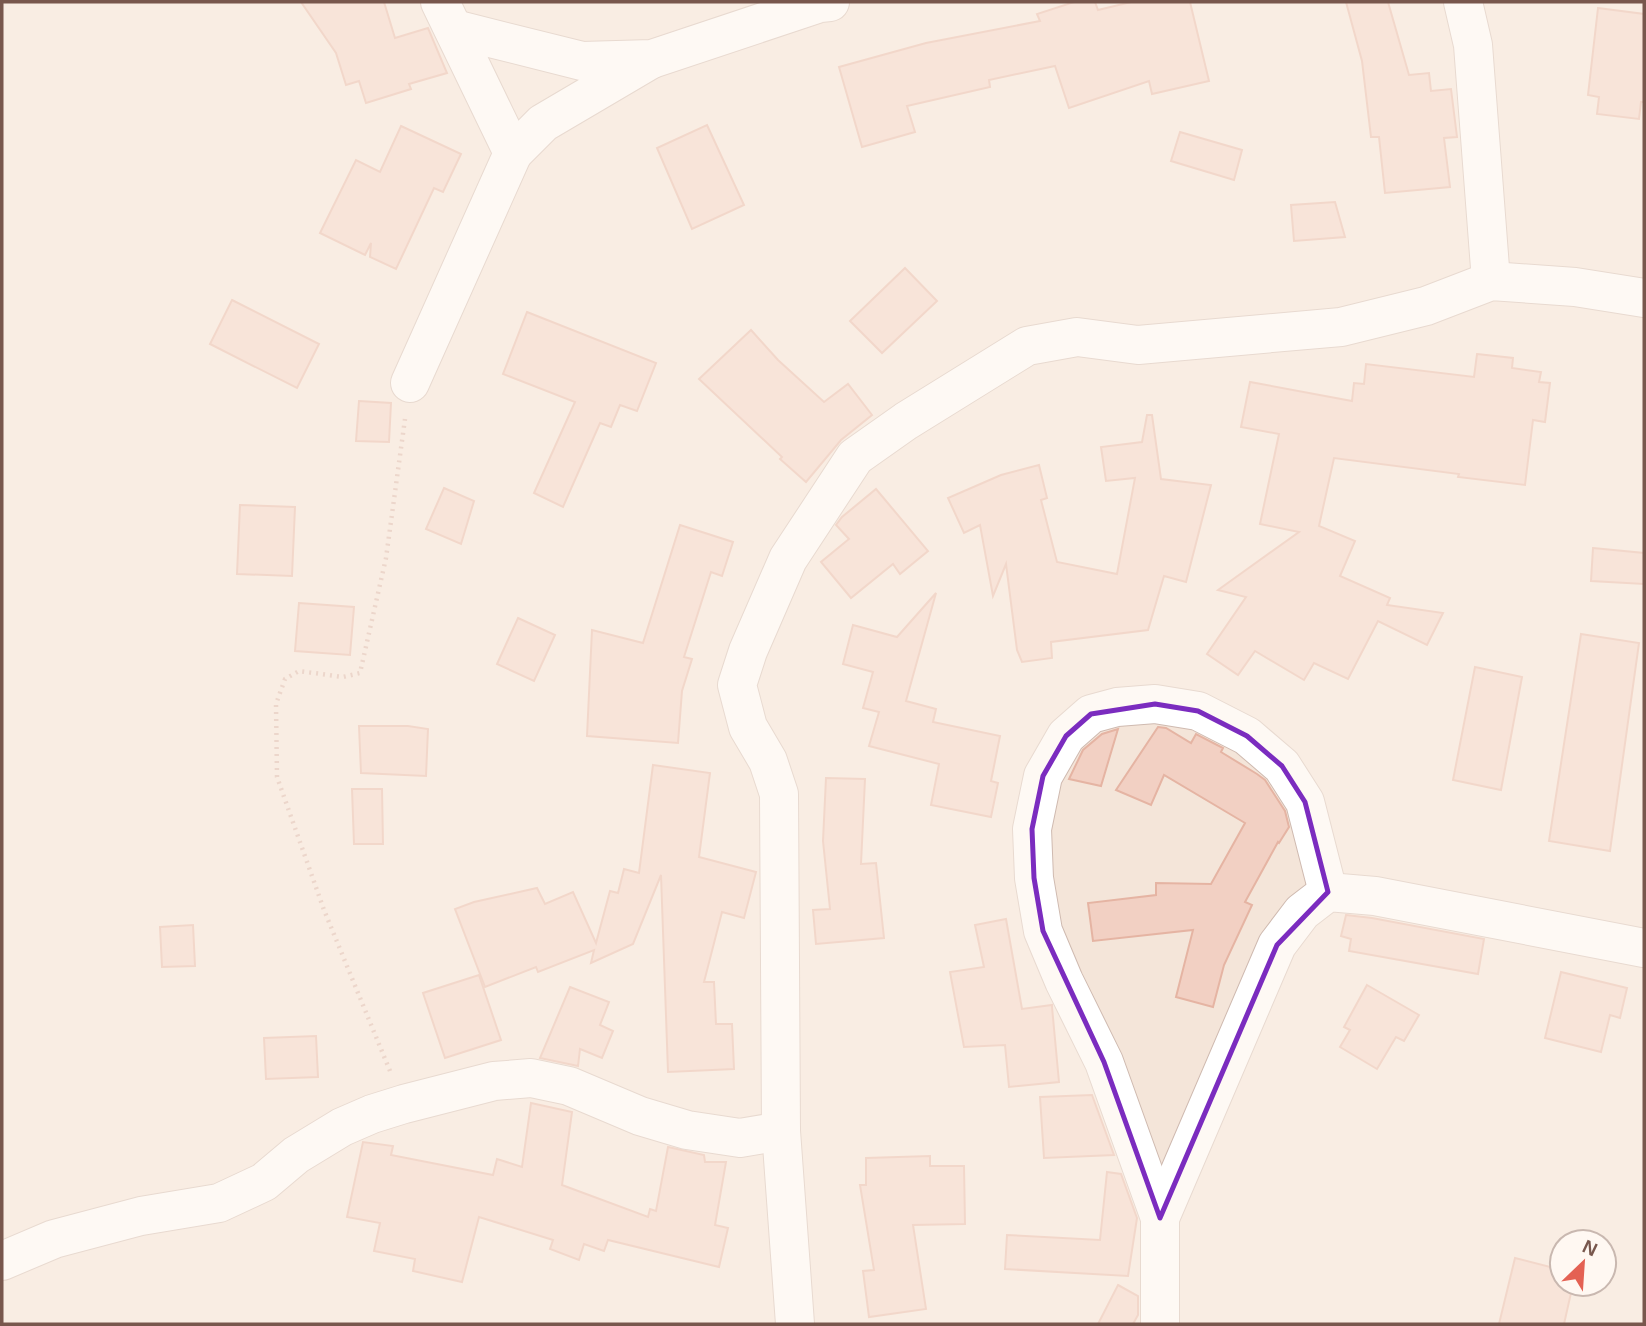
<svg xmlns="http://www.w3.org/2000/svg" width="1646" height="1326" viewBox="0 0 1646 1326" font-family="Helvetica,sans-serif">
	<rect width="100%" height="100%" fill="#fdf4eb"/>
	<path fill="#f4e5d9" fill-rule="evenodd" d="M2,2h1642v1322h-1642zM1562,1242h42v42h-42z"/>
	<g fill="#f2d0c3" stroke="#e5b4a3" stroke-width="2">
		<path d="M301,2h83l11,36 33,-10 19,45 -38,11 2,5 -45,14 -7,-22 -13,4 -10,-32z"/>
		<path d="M1074,2h21l3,8 33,-8h59l19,79 -57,13 -3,-13 -80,27 -14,-42 -66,14 1,7 -83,19 8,26 -53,15 -23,-80 87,-24 114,-22 -3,-7z"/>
		<path d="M1346,2h42l21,73 20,-2 2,18 20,-2 6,48 -13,1 6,49 -65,6 -6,-56h-8l-9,-76z"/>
		<path d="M1598,8l46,6v88h-3l-2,17 -42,-5 2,-17 -11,-2z"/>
		<path d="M707,125l37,80 -52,24 -35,-81z"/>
		<path d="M401,126l60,28 -18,38 -9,-4 -38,81 -26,-12 1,-14 -6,12 -45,-22 36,-73 24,12z"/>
		<path d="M1180,132l62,18 -8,30 -63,-19z"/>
		<path d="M1335,202l10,35 -51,4 -3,-36z"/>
		<path d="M905,268l32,33 -55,52 -32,-32z"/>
		<path d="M232,300l87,44 -22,44 -87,-44z"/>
		<path d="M527,312l129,51 -19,48 -17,-6 -9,22 -11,-4 -37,84 -29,-14 41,-91 -72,-28z"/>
		<path d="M751,330l27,30 46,42 24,-18 24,31 -31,25 -35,42 -26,-23 2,-2 -83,-78z"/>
		<path d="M1477,354l36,4 -1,10 29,4 -2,10 11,1 -5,39 -12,-2 -8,65 -67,-8 1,-3 -125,-16 -15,68 36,15 -15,35 50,22 -3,7 56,8 -16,32 -49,-24 -30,58 -34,-16 -10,17 -49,-29 -17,24 -31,-21 39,-57 -28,-7 81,-58 -39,-8 19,-90 -38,-7 9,-45 102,19 2,-18 10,1 2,-20 108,13z"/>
		<path d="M359,401l32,2 -2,39 -33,-1z"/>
		<path d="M1147,415h5l9,64 50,6 -25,97 -22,-6 -16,54 -97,12 1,16 -30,4 -5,-12 -11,-86 -13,32 -13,-71 -16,8 -16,-35 53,-23 38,-10 8,33 -6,2 16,62 60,12 18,-96 -29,3 -5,-34 41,-5z"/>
		<path d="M444,488l30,13 -13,43 -35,-15z"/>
		<path d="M876,489l52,62 -28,23 -7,-10 -42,34 -30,-36 28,-23 -13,-14 6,-8z"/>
		<path d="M240,505l55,2 -3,69 -55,-2z"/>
		<path d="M680,525l53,17 -11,34 -11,-4 -27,85 8,2 -10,32 -4,52 -91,-7 5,-106 51,13z"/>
		<path d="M1593,548l51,5v31l-53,-3z"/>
		<path d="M936,593l-30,108 30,8 -3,13 67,14 -9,45 7,2 -7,34 -60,-12 8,-41 -70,-18 10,-34 -16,-4 10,-36 -30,-8 10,-39 44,12z"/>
		<path d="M299,603l55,4 -4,48 -55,-4z"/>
		<path d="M518,618l37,17 -21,46 -37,-17z"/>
		<path d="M1581,634l58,9 -29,208 -61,-10z"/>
		<path d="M1475,667l47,10 -21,113 -48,-10z"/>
		<path d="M359,726h49l20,3 -2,47 -65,-3z"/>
		<path d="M1158,727l8,1 25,15 5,-9 27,14 -2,4 36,22 8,6 20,31 4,16 -10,16 -1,-1 -33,60 7,3 -28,60 -11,42 -37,-10 17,-67 -100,11 -5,-38 68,-8v-12l55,1 34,-61 -81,-48 -13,30 -35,-15z"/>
		<path d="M1118,729l-17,57 -32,-7 14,-29 19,-16z"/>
		<path d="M653,765l57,8 -11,84 57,15 -12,46 -22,-6 -18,70h10l2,42h16l2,45 -66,3 -7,-197 -28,69 -42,19 3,-13 -56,22 -2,-5 -51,20 -30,-78 19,-7 63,-14 8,16 28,-12 23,51 14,-52 8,2 6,-24 15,4z"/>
		<path d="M826,778l39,1 -4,85 15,-1 8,75 -68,6 -3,-34 17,-1 -7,-68z"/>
		<path d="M352,789h30l1,55h-29z"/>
		<path d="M1346,915l26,3 112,21 -6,35 -129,-23 2,-12 -10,-3z"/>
		<path d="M1006,919l16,90 30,-4v2l7,75 -50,5 -4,-42 -41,2 -14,-75 34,-5 -9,-42z"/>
		<path d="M193,925l2,41 -33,1 -2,-40z"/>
		<path d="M1561,972l66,16 -7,30 -10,-3 -9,37 -56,-14z"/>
		<path d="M479,975l22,65 -56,18 -22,-65z"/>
		<path d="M1367,985l52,30 -15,26 -8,-4 -19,32 -37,-22 10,-17 -6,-3z"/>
		<path d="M570,987l39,15 -9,23 13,6 -11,27 -22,-9 -2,17 -38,-8z"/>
		<path d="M316,1036l2,41 -52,2 -2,-41z"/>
		<path d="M1092,1095l22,60 -70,3 -4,-61z"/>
		<path d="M531,1103l41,9 -10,73 86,32 2,-8 6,2 12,-64 36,8 1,7h21l-11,63 13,3 -9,39 -111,-27 -4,11 -20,-7 -5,16 -29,-11 3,-9 -74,-23 -17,65 -49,-11 2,-12 -41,-8 6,-28 -33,-6 16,-75 30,4 -2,9 102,20 4,-16 25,8z"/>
		<path d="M930,1156v10h34l1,58 -52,1 13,84 -57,8 -6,-46 11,-1 -14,-85h6v-27z"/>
		<path d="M1107,1172l14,2 16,44 -9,58 -123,-7 2,-34 93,5z"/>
		<path d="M1515,1258l47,12v14h11l-9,40h-65z"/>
		<path d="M1118,1285l20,11v19l-5,9h-35z"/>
	</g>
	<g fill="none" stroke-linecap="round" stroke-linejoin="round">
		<defs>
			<g id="minor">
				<path d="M1463,2l10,43 18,236"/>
				<path d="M454,29l128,32 70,-2 168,-56 10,-1"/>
				<path d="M513,153l30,-30 107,-63"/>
				<path d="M410,383l103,-230 -73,-151"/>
				<path d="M1160,1218l-56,-156 -40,-81 -21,-50 -9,-53 -2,-49 11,-53 23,-40 25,-22 26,-7 38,-3 43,7 49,25 35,30 23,36 23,90"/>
				<path d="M2,1261l52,-22 87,-23 78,-13 45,-21 32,-27 46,-28 30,-13 32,-10 90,-23 37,-3 38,8 71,30 47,14 53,8 41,-7"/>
				<path d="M795,1324l-14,-193 -2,-337 -11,-33 -20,-34 -11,-42 11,-34 40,-92 67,-102 51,-36 121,-75 50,-9 61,8 203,-18 85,-21 65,-25 84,6 69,11"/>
				<path d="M1160,1324v-106l117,-273 25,-33 26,-20 47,4 269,52"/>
			</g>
		</defs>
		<use href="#minor" stroke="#cfbab0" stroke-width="40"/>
		<path stroke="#d8b2a5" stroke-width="4.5" stroke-dasharray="2 5" stroke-linecap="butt" d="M390,1071l-66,-161 -47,-133 -1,-73 9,-25 14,-8 44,6 17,-4 26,-115 19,-139"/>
		<use href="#minor" stroke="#fff" stroke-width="38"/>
	</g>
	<path d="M0 0H1646V1326H0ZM1155,704l43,7 49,25 35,30 23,36 23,90 -51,53 -117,273 -56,-156 -61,-131 -9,-53 -2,-49 11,-53 23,-40 25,-22z" fill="#fdf4eb" fill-opacity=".55" fill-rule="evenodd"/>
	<path fill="none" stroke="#7b2cbf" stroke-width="5" stroke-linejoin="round" d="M1155,704l43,7 49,25 35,30 23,36 23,90 -51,53 -117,273 -56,-156 -61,-131 -9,-53 -2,-49 11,-53 23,-40 25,-22z"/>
	<rect width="1646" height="1326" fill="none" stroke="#78574d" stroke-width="7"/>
	<g transform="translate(1583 1263) rotate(25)"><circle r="33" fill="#fff8f2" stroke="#c9b8b0" stroke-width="2"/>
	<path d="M0-5L12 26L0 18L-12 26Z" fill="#e46153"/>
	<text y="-10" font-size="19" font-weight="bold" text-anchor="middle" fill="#78574d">N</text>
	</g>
</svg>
